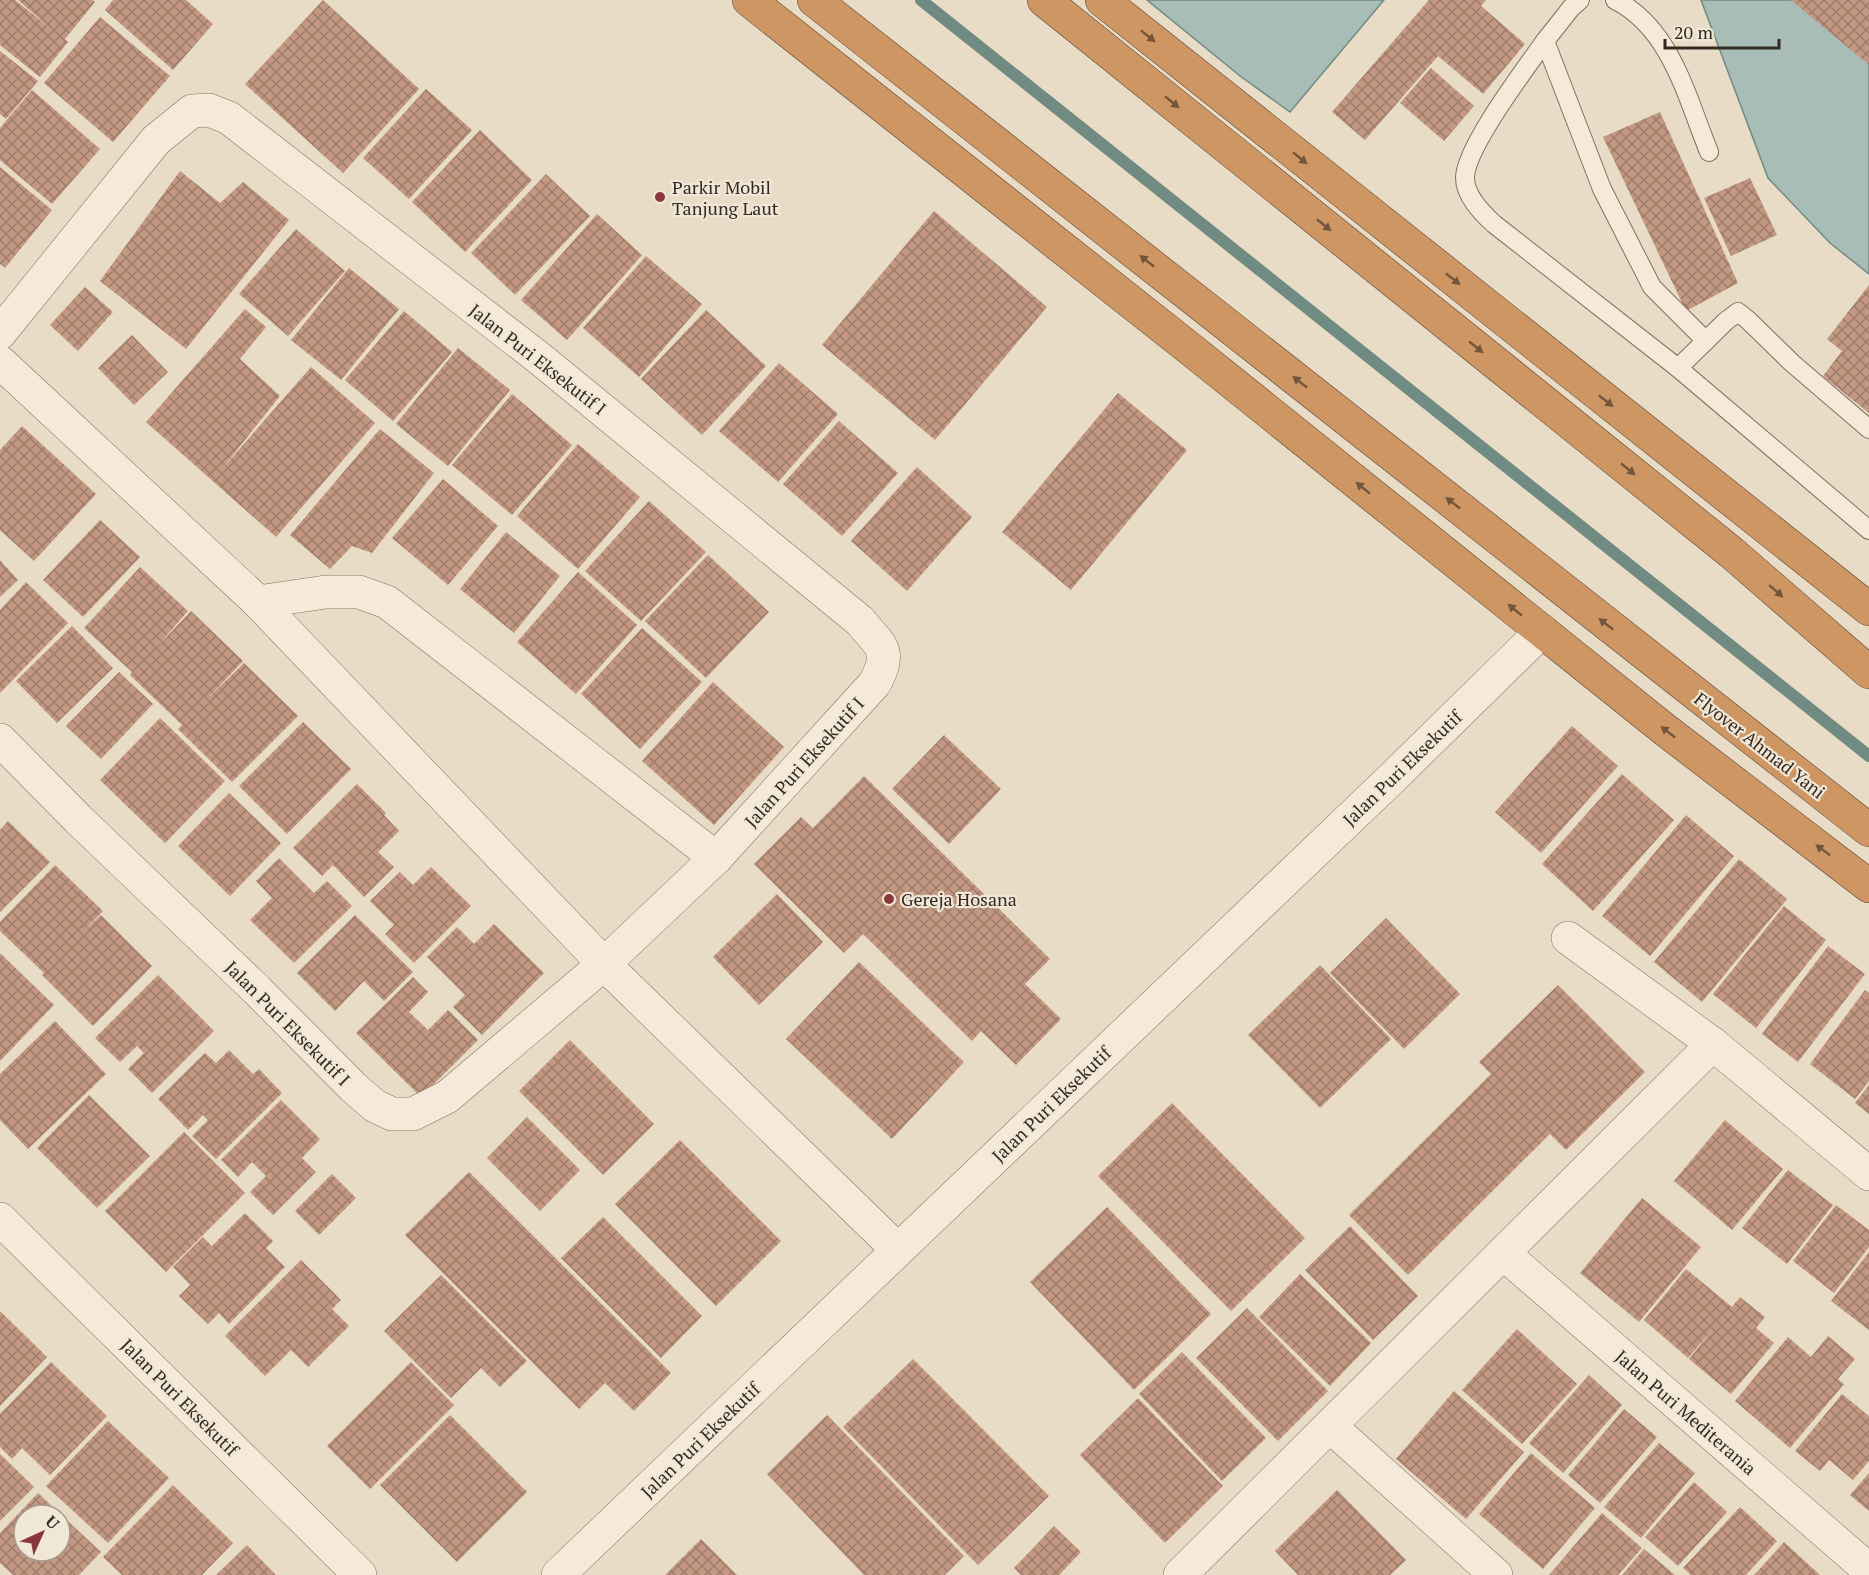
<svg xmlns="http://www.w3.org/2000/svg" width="1869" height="1575" viewBox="0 0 1869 1575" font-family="'PT Serif',serif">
	<defs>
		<pattern id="building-cross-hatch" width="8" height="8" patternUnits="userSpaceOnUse" patternTransform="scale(1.5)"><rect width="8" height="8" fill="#c29882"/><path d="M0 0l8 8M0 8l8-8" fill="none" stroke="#9e7c6a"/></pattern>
	</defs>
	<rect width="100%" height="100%" fill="#e9dcc7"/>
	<g fill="#a8bdb5" stroke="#708b82" stroke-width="1.5">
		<path d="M1147,0h237l-94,112 -50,-36z"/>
		<path d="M1701,0h168v274l-39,-31 -62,-65z"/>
	</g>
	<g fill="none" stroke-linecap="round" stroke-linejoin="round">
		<path stroke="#708b82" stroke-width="12" d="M921,0l948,756"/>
	</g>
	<g fill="url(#building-cross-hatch)" fill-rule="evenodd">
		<path d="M0,0h15l34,27 -31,-27h75l2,2 -30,37 3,3 -28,35 -40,-32z"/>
		<path d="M113,0h73l27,24 -40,46 -68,-60z"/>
		<path d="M323,0l96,89 -76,84 -98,-89z"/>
		<path d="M1429,0h57l-5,6 44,38 -42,50 -45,-38 -73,84 -33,-28z"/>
		<path d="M1791,0h78v65z"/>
		<path d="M100,17l70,59 -57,66 -69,-59z"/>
		<path d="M0,51l38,30 -32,38 -6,-5z"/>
		<path d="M1431,68l43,38 -30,35 -44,-38z"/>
		<path d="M426,89l46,41 -63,69 -46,-41z"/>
		<path d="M32,90l68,59 -48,55 -52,-44v-32z"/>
		<path d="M1660,112l78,171 -52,28 -83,-174z"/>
		<path d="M480,130l52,50 -67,72 -53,-50z"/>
		<path d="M0,167l52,43 -47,58 -5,-4z"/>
		<path d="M180,171l40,32 23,-21 46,38 -103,129 -86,-68z"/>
		<path d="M546,174l44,42 -75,79 -44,-42z"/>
		<path d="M1750,178l27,57 -46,21 -27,-58z"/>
		<path d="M934,211l113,96 -112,133 -113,-95z"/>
		<path d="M597,214l45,41 -75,85 -46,-40z"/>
		<path d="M296,229l49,42 -57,65 -49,-42z"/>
		<path d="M646,256l56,48 -63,73 -56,-49z"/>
		<path d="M349,268l50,41 -58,71 -50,-40z"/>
		<path d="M1869,285v128l-46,-37 19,-25 -15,-12z"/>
		<path d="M85,287l28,25 -35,39 -28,-26z"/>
		<path d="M245,309l21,18 -26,32 40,37 -59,74 90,-103 64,56 -99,114 -130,-115z"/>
		<path d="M706,310l60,56 -64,69 -61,-56z"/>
		<path d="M404,311l48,41 -59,69 -48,-41z"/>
		<path d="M132,335l36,37 -34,33 -36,-37z"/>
		<path d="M458,348l52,42 -62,76 -52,-42z"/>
		<path d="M779,363l59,51 -60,68 -59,-51z"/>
		<path d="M1118,393l69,57 -116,140 -69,-58z"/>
		<path d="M512,394l60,51 -60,70 -60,-50z"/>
		<path d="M839,421l59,52 -56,63 -59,-52z"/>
		<path d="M22,426l74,68 -62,67 -34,-31v-80z"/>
		<path d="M380,429l54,44 -62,80 -20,-7 -22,23 -40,-34z"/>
		<path d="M578,444l62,53 -62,72 -61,-53z"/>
		<path d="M917,467l55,50 -65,74 -56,-50z"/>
		<path d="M443,479l55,47 -50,59 -56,-47z"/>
		<path d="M649,501l57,51 -65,69 -56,-50z"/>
		<path d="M100,520l40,37 -57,60 -40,-37z"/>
		<path d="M506,532l54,44 -46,57 -54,-44z"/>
		<path d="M708,555l61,57 -63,66 -61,-57z"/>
		<path d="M0,560l18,20 -18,17z"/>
		<path d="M140,567l48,44 -32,37 35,-37 52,50 -36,38 37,-36 54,53 -66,66 -54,-53 4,-4 -52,-50 2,-3 -48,-44z"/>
		<path d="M578,572l59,53 -61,69 -59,-52z"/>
		<path d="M26,582l42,41 -68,70v-83z"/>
		<path d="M72,626l41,42 -56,55 -41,-42z"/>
		<path d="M642,628l60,54 -62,67 -59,-55z"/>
		<path d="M119,672l34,32 -52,55 -35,-33z"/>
		<path d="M713,682l71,65 -70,78 -72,-64z"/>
		<path d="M160,718l65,63 -60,62 -65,-63z"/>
		<path d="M303,722l48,47 -64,65 -48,-48z"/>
		<path d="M1572,726l46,40 -77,87 -46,-41z"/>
		<path d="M944,735l57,54 -52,55 -57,-55z"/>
		<path d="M1622,774l52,46 -81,91 -51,-47z"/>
		<path d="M864,776l186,183 -25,25 36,35 -45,46 -35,-34 -9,10 -109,-107 -19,19 -90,-89 47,-47 12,11z"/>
		<path d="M357,784l29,29 -2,2 15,16 -21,21 16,15 -30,30 -31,-32 -11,11 -29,-28z"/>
		<path d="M229,793l52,50 -51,53 -52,-50z"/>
		<path d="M1686,815l48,41 -84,100 -48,-40z"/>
		<path d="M8,821l42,41 -50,50v-82z"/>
		<path d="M279,858l35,35 13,-12 25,25 -58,57 -44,-43 22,-22 -16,-17z"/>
		<path d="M1739,859l48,40 -85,103 -48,-40z"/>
		<path d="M55,865l48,46 -20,21 18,-17 51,51 -59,60 -51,-51 2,-2 -44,-42v-9z"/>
		<path d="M431,867l40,39 -57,57 -29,-29 9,-9 -24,-24 30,-29 13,13z"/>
		<path d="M777,894l46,48 -64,63 -46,-48z"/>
		<path d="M1784,906l42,34 -70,88 -43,-34z"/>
		<path d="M355,915l58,57 -29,29 -20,-20 -29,30 -38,-38z"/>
		<path d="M1386,918l74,76 -56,55 -74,-76z"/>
		<path d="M494,924l50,49 -62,62 -29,-28 12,-12 -38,-38 30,-30 17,17z"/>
		<path d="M1828,946l37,28 -67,88 -36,-28z"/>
		<path d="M0,953l54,52 -54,56z"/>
		<path d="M859,962l105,100 -72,77 -106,-100z"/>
		<path d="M1320,965l71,74 -71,69 -72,-73z"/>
		<path d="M158,975l56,56 -62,62 -24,-24 16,-16 -7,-7 -17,16 -25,-24z"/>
		<path d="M413,977l15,15 -19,20 19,18 20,-20 30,30 -57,57 -65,-64z"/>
		<path d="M1558,985l87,87 -79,78 -16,-16 -142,141 -59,-60 142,-141 -12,-12z"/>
		<path d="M1865,990l4,3v88l-14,18 -45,-35z"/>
		<path d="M55,1021l51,53 -78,75 -28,-29v-46z"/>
		<path d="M570,1040l84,84 -51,51 -84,-84z"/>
		<path d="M229,1050l24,24 6,-5 23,24 -66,66 -24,-23 16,-16 -5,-5 -15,15 -30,-31 47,-46 11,10z"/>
		<path d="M1869,1085v29l-14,-11z"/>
		<path d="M89,1095l61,61 -53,52 -60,-60z"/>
		<path d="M281,1100l39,39 -18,19 14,14 -43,43 -23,-23 16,-16 -14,-14 -14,15 -17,-17z"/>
		<path d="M1172,1103l133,135 -74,73 -133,-135z"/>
		<path d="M527,1117l53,53 -40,41 -53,-53z"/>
		<path d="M1725,1120l58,49 -51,61 -58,-49z"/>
		<path d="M184,1132l61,61 -79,79 -61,-61z"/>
		<path d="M680,1140l101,101 -65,65 -101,-102z"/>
		<path d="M1788,1170l45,35 -46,59 -45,-36z"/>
		<path d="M469,1172l202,201 -37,38 -29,-28 -26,26 -174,-174z"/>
		<path d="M332,1174l24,24 -37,37 -24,-24z"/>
		<path d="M1642,1198l59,49 -62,75 -59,-49z"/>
		<path d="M1836,1205l33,25v17l-35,46 -41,-32z"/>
		<path d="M1107,1207l104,107 -77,76 -104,-108z"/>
		<path d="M245,1213l28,28 -7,7 19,19 -56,57 -10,-11 -11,11 -29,-28 11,-11 -17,-18 30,-30 9,9z"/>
		<path d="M603,1217l99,99 -41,42 -100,-100z"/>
		<path d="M1350,1226l68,70 -45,44 -68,-70z"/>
		<path d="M1869,1252v78l-38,-29z"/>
		<path d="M301,1260l40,40 -9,9 17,17 -41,41 -17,-17 -26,26 -40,-40z"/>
		<path d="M1686,1269l46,38 8,-10 25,20 -9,11 18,15 -43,51 -42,-35 26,-32 -27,31 -44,-38z"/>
		<path d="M1300,1274l71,69 -41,43 -71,-69z"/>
		<path d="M441,1275l86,86 -27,26 -19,-19 -30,30 -67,-67z"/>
		<path d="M1247,1308l81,83 -50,50 -82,-83z"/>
		<path d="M0,1311l47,46 -47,49z"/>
		<path d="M1517,1329l60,55 -55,60 -60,-54z"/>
		<path d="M1828,1336l27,23 -17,20 6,5 -54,64 -55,-47 53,-64 23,20z"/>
		<path d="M1182,1352l84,86 -44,43 -83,-87z"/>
		<path d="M913,1359l136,137 -71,69 -135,-138z"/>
		<path d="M51,1362l56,54 -57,59 -28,-27 -10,11 -12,-12v-33z"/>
		<path d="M411,1362l43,43 -84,84 -43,-43z"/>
		<path d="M1589,1375l33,30 -59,68 -34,-30z"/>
		<path d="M1454,1391l70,61 -58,67 -70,-60z"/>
		<path d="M1842,1394l27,22v45l-16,19 -24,-20 -9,11 -25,-20z"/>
		<path d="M1138,1398l85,88 -58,57 -85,-88z"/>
		<path d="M1624,1409l33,28 -57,66 -32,-28z"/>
		<path d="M450,1415l77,77 -70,70 -77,-77z"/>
		<path d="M827,1415l137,141 -19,19h-81l-97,-101z"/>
		<path d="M108,1421l61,57 -61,65 -62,-57z"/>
		<path d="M1659,1443l36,30 -54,65 -37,-31z"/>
		<path d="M1531,1453l64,55 -52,61 -64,-55z"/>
		<path d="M0,1454l34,33 -34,34z"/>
		<path d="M1869,1473v38l-19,-16z"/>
		<path d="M1694,1482l33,30 -49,54 -33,-29z"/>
		<path d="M173,1485l60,58 -31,32h-80l-19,-18z"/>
		<path d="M1337,1490l69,70 -16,15h-92l-23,-24z"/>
		<path d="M38,1493l63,59 -22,23h-66l-13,-12v-30zM24,1515h36v36h-36z"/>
		<path d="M1740,1507l37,34 -31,34h-55l-8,-7z"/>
		<path d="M1602,1513l40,35 -24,27h-69z"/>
		<path d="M1054,1526l27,26 -22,23h-38l-7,-7z"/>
		<path d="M701,1539l36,36h-72z"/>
		<path d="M1784,1542l36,33h-66z"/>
		<path d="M247,1545l29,30h-60z"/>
		<path d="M1644,1549l31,26h-53z"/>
	</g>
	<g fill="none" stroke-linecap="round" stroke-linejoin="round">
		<defs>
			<g id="lane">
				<path d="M1580,0l-9,8 -26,33 57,148 50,98 54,54"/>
				<path d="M1615,0c56,28 72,98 94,152"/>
				<path d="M1545,41c-19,27 -80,107 -80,137 0,18 17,35 29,46l184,144"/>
				<path d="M1869,429l-77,-66 -44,-43 -10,-8 -12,9 -48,47 191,162"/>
			</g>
			<g id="street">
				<path d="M0,333l156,-193 36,-29 17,-1 20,8 310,240 321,263c22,27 32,28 15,62l-159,175 -112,106 -157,133 -34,17h-21l-17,-8 -22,-19 -96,-97 -179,-171 -78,-79"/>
				<path d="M0,362l258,240 346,362 294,286"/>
				<path d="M258,602l68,-10h33l28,10 329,256"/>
				<path d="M1568,938l145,106 156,130"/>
				<path d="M0,1219l360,356"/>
				<path d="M1503,1253l366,317"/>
				<path d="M1330,1426l166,149"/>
				<path d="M558,1575l831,-794 153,-150"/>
				<path d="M1180,1575l533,-531"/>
			</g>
			<g id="highway">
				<path d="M749,0l440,348 475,381 205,157"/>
				<path d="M814,0l1055,830"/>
				<path d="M1044,0l688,553 137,119"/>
				<path d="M1102,0l767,609"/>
			</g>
		</defs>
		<use href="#lane" stroke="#826f5f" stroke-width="20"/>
		<use href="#street" stroke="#826f5f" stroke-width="34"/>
		<use href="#highway" stroke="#513e32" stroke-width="34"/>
		<use href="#lane" stroke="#f5eada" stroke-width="18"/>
		<use href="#street" stroke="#f5eada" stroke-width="33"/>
		<use href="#highway" stroke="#cd9663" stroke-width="33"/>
	</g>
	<defs><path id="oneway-solid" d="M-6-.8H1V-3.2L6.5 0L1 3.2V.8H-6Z" transform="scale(1.5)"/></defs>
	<g fill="#72553b">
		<use href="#oneway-solid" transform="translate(1148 36) rotate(39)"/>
		<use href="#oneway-solid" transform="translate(1172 102) rotate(39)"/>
		<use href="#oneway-solid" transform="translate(1300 158) rotate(39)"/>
		<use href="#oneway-solid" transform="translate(1324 225) rotate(39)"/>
		<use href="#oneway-solid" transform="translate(1147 261) rotate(-142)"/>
		<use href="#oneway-solid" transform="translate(1453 279) rotate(38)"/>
		<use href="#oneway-solid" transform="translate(1476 347) rotate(39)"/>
		<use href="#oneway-solid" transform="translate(1300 382) rotate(-142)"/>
		<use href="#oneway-solid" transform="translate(1606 401) rotate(38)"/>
		<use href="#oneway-solid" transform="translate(1628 469) rotate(39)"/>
		<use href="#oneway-solid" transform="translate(1363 488) rotate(-141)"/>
		<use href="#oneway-solid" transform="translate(1453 503) rotate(-142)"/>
		<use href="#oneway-solid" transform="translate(1776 591) rotate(41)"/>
		<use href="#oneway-solid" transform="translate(1515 610) rotate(-141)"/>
		<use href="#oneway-solid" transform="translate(1606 624) rotate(-142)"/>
		<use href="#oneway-solid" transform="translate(1668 732) rotate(-142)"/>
		<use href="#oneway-solid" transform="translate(1823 850) rotate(-143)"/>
	</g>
	<g fill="#8a363d" stroke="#f1e7d6" stroke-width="2">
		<circle cx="660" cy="197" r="6"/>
		<circle cx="889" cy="899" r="6"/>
	</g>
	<g text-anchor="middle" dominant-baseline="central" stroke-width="4.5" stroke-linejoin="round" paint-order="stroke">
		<g font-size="18" fill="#352921" stroke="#f1e7d6" text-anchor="start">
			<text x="672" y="187">Parkir Mobil<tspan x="672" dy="21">Tanjung Laut</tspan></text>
			<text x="901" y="899">Gereja Hosana</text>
		</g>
		<g font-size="18" fill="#352921" stroke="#f1e7d6">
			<text transform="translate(538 359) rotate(38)">Jalan Puri Eksekutif I</text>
			<text transform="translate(1760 745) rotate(38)">Flyover Ahmad Yani</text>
			<text transform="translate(804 762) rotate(-48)">Jalan Puri Eksekutif I</text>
			<text transform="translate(1402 768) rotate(-44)">Jalan Puri Eksekutif</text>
			<text transform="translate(288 1023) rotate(45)">Jalan Puri Eksekutif I</text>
			<text transform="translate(1051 1104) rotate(-44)">Jalan Puri Eksekutif</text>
			<text transform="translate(180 1397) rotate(45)">Jalan Puri Eksekutif</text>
			<text transform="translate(1686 1412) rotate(41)">Jalan Puri Mediterania</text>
			<text transform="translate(700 1440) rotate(-44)">Jalan Puri Eksekutif</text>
		</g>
	</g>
	<g transform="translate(42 1533) rotate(45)"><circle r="28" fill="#f1e7d6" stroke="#a69b8e" stroke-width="1.5"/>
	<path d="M0-4.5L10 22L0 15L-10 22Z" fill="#8a363d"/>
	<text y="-9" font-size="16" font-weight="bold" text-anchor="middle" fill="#352921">U</text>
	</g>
	<path d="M1665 39v9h114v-9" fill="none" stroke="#352921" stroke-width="3"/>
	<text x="1674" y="39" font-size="18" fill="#352921" stroke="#f1e7d6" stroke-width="4.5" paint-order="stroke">20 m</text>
</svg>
